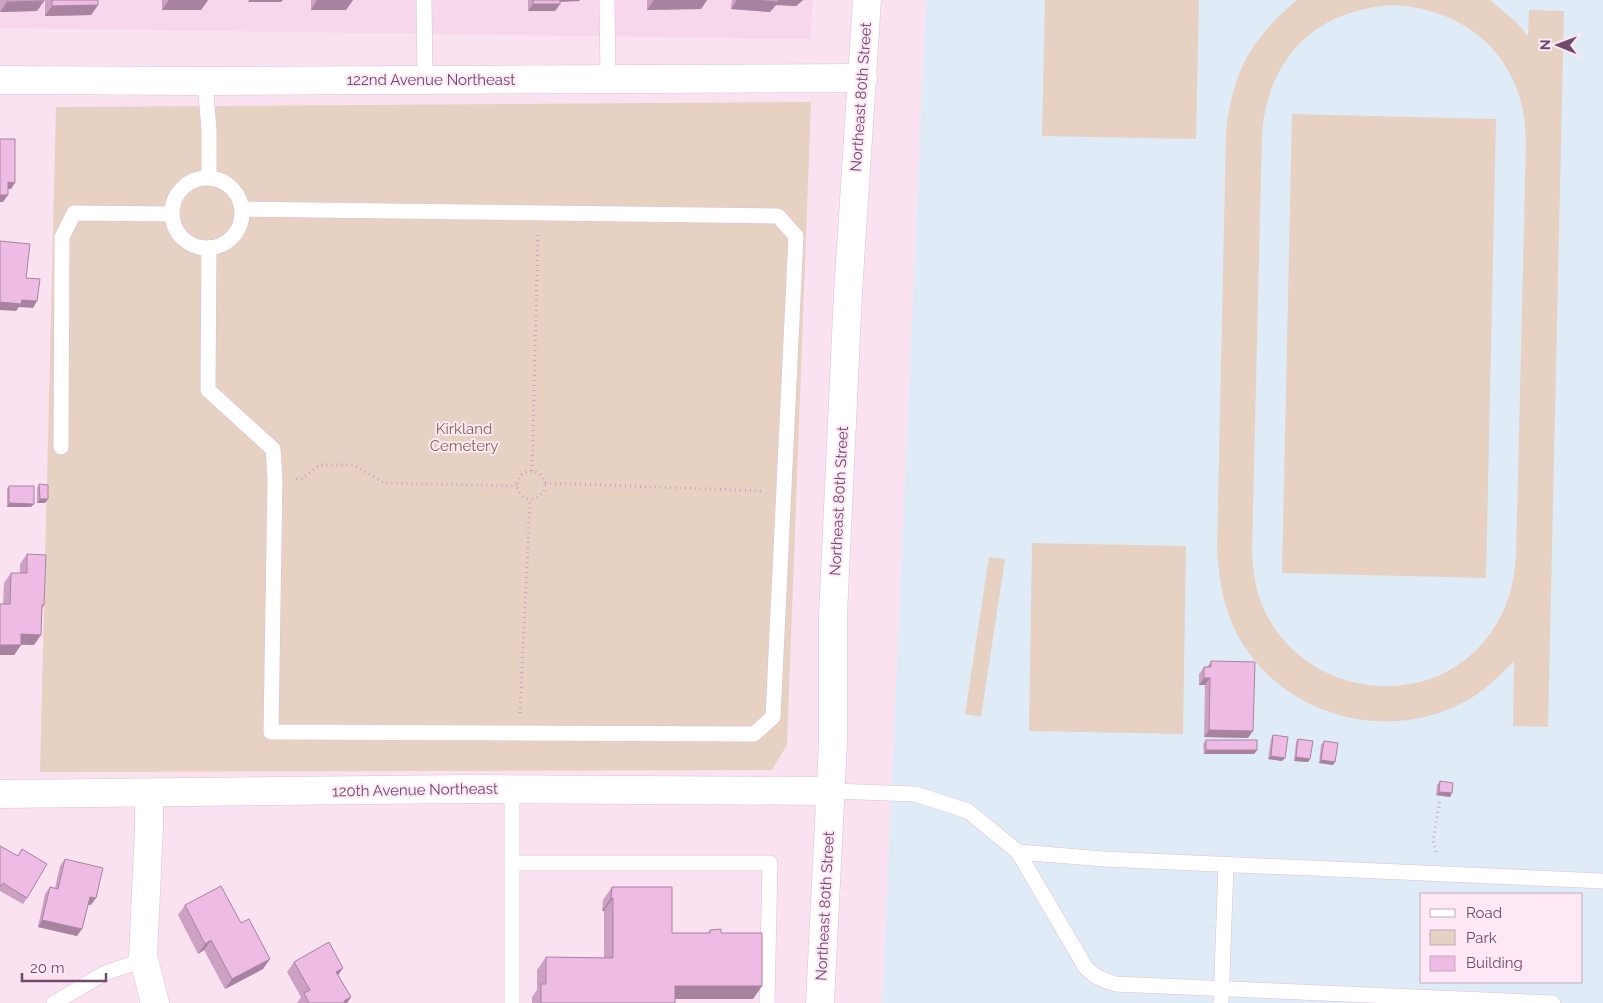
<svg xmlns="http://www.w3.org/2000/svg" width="1603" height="1003" viewBox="0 0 1603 1003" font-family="Raleway,sans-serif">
	<rect width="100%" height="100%" fill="#fbe2f0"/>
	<path fill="#f7d7eb" d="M0,0h813l-3,39 -810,-11z"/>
	<path fill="#dfecf7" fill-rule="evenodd" d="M926,0h677v1003h-721zM1422,894h160v88h-160z"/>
	<g fill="#e7d1c2" fill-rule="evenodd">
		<path d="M1045,0h154l-3,139 -154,-3z"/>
		<path d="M1297,0h193l25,21 13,15 1,-26 35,1 -16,716 -35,-1 1,-65c-15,16 -31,31 -50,41 -79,43 -185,12 -227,-68 -14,-27 -18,-55 -20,-84l9,-417c6,-61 25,-94 71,-133zM1396,5c59,5 106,35 124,93 4,14 5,28 6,42l-10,418c-2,23 -7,45 -19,65 -56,97 -204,78 -238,-27 -5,-15 -6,-30 -7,-45l10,-417c6,-78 56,-126 134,-129z"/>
		<path d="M811,102l-24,643 -15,25 -732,2 16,-665z"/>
		<path d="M1292,114l204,5 -10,459 -204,-5z"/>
		<path d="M1032,543l154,3 -3,188 -154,-3z"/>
		<path d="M989,557l16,2 -24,158 -16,-3z"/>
	</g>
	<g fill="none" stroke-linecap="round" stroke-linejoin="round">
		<defs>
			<g id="service">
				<path d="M424,0l1,81"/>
				<path d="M607,0l1,80"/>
				<path d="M205,81l4,49v47"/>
				<circle cx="207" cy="213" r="35"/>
				<path d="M209,248l-1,142 65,59 2,30 -4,253 483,2 19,-17 23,-481 -18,-20 -535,-7"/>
				<path d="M61,447l1,-210 12,-24 97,1"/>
				<path d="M512,789v214"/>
				<path d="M831,791l84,3 53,17 50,41 68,116 11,9 18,7 438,19"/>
				<path d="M1018,852l86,7 499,22"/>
				<path d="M512,863h258l-3,140"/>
				<path d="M54,1003l51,-30 38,-13"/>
				<path d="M1221,1003l5,-138"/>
			</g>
			<path id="minor" d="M149,794v34l-6,128 12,47"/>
			<g id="tertiary">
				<path d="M0,80l205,1 658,-3"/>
				<path d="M0,794l467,-5 364,2"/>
				<path d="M820,1003l13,-261v-127l15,-322 19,-293"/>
			</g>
		</defs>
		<use href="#service" stroke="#debfd5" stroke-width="16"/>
		<use href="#minor" stroke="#debfd5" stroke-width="29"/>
		<use href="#tertiary" stroke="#debfd5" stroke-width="29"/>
		<g stroke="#d39fc8" stroke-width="3" stroke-dasharray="1 4" stroke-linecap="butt">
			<path d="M532,471l6,-237"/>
			<circle cx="531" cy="485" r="14"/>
			<path d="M296,479h5l19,-14h34l30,18 133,3"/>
			<path d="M545,483l218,8"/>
			<path d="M520,713l10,-214"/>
			<path d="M1436,852l-3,-12 7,-41"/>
		</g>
		<use href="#service" stroke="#fff" stroke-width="15"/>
		<use href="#minor" stroke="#fff" stroke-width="28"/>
		<use href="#tertiary" stroke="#fff" stroke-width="28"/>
	</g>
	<g fill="#cda1c4">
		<path d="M0,0h44v1l-7,10 -37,1z"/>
		<path d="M45,0h53v5l-7,10 -46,1z"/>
		<path d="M162,0h46l-7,10h-39z"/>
		<path d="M311,0h42l-7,10h-35z"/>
		<path d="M528,0h52l-1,1 -19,1v2l-5,7h-27z"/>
		<path d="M647,0h60l-6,9 -54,1z"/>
		<path d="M732,0h71l-7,6 -20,-1 -6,7 -39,-3z"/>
		<path d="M39,484l9,15 -3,4h-8v-15z"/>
		<path d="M9,486l22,21h-24v-18z"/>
		<path d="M27,554l17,51 -2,4 -8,36h-13l-7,10 -11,-51 1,-21 7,-10h9v-9z"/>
		<path d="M1211,661l37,77 -44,-1 1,-52h-6v-11l5,-7h3z"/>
		<path d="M1273,735l12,23 -3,3 -14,-2 3,-20z"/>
		<path d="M1298,739l12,20 -2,3 -14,-1 2,-19z"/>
		<path d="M1206,740l51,10 -3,4h-50l-1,-10z"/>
		<path d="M1324,741l11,21 -2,3 -14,-2 2,-18z"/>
		<path d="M1440,781l12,12 -2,4 -14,-2 1,-10z"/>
		<path d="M0,846l17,10 5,-7 5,49 -4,6 -23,-13z"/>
		<path d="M65,859l26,46 -3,-1 -11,32 -39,-9 7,-33 5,-7 5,1 5,-22z"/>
		<path d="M612,887l60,46h36l2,-3 11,3 41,53 -9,13h-78v4h-143v-6l5,-7v-20l9,-13 58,1v-47h-2l1,-11z"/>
		<path d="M185,905l78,64 -38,20 -21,-39 -6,4 -20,-39z"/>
		<path d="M294,962l49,6 -5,7 13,22 -4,6h-50l4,-6 -14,-25z"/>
	</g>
	<g fill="#a783a0">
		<path d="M169,0h39l-7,10h-39z"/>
		<path d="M249,0h34l-2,2h-33z"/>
		<path d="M317,0h36l-7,10h-35z"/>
		<path d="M556,0h24l-1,1 -24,1z"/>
		<path d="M654,0h53l-6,9 -54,1z"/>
		<path d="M737,0h66l-7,6 -20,-1 -6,7 -39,-3z"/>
		<path d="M44,1l-7,10 -37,1 7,-10z"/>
		<path d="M533,4h27l-5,7h-27z"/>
		<path d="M98,5l-7,10 -46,1 7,-10z"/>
		<path d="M8,182l7,1 -4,6h-8z"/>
		<path d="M0,195h8l-5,7h-3z"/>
		<path d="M22,300l15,1 -4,7 -14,-1 -3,4 -16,-1v-8z"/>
		<path d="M40,499h8l-3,4h-8z"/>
		<path d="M9,503l25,1 -3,3h-24z"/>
		<path d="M21,634l20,1 -7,10 -20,-1z"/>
		<path d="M0,645h21l-7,10h-14z"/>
		<path d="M1204,678h6l-5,7h-6z"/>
		<path d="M1209,730l44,1 -5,7 -44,-1z"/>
		<path d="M1206,750h51l-3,4h-50z"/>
		<path d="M1271,756l14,2 -3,3 -14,-2z"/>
		<path d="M1296,757l14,2 -2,3 -14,-1z"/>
		<path d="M1321,760l14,2 -2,3 -14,-2z"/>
		<path d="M1439,792l13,1 -2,4 -14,-2z"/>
		<path d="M90,897l6,1 -5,7 -6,-1z"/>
		<path d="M611,898h2l-9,13h-2z"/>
		<path d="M42,920l40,9 -5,7 -39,-9z"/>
		<path d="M211,940l-7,10 -6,4 7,-10z"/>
		<path d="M270,959l-7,10 -38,20 7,-10z"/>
		<path d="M343,968l-7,10v-6z"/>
		<path d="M675,986h87l-9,13h-87z"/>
		<path d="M351,997l-4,6h-4l1,-2z"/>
	</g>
	<g fill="#eebbe4" stroke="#a783a0">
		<path d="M7,0h37v1l-37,1z"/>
		<path d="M52,0h46v5l-46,1z"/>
		<rect x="533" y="0" width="27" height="4"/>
		<path d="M752,0h26v2z"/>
		<path d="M0,139h15v44l-7,-1v13h-8z"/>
		<path d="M0,241l30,3 -4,34 14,1 -3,22 -15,-1 -1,4 -21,-2z"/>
		<path d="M39,484l9,1v14h-8z"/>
		<path d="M9,486h25v18l-25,-1z"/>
		<path d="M27,554l19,1 -2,50h-2l-1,30 -20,-1v11h-21v-41h10l1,-31h16z"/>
		<path d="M1211,661l44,1 -2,69 -44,-1 1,-52h-6v-11h7z"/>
		<path d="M1273,735l15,2 -3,21 -14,-2z"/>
		<path d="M1298,739l15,2 -3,18 -14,-2z"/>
		<rect x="1206" y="740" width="51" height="10"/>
		<path d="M1324,741l14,2 -3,19 -14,-2z"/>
		<path d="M1440,781l13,2 -1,10 -13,-1z"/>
		<path d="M0,846l18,10 4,-7 25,15 -20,34 -24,-15 -3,4z"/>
		<path d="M65,859l38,9 -7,30 -6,-1 -8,32 -40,-9 8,-33 8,2z"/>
		<path d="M221,886l20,37 8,-4 21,40 -38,20 -21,-39 -6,4 -20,-39z"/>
		<path d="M612,887h60v46h38v-3l11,-1v4h41v53h-87v17h-134v-19h5v-27l67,1v-60h-2z"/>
		<path d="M329,942l14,26 -7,4 15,25 -7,4 1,2h-36l-5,-10 6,-3 -16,-28z"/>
	</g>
	<g text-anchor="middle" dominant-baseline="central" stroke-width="4" stroke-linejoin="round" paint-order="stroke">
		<g font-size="15" fill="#704a6a" stroke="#fee8f5">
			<text x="431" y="80">122nd Avenue Northeast</text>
			<text transform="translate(861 97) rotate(-86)">Northeast 80th Street</text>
			<text transform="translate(839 501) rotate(-87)">Northeast 80th Street</text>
			<text transform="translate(415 790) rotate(-1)">120th Avenue Northeast</text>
			<text transform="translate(825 906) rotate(-87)">Northeast 80th Street</text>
		</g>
		<g font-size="15" fill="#816649" stroke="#fee8f5">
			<text x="464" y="429">Kirkland<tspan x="464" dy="17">Cemetery</tspan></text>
		</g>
	</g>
	<rect x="1420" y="893" width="162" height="90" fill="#fee8f5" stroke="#c5a9bd"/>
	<rect x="1430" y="909" width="25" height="8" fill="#ffffff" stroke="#c5a9bd"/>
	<text x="1466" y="918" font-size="15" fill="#704a6a">Road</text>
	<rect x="1430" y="930" width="25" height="15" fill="#e7d1c2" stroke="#c5a9bd"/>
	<text x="1466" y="943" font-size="15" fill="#704a6a">Park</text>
	<rect x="1430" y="956" width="25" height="15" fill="#eebbe4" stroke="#c5a9bd"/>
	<text x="1466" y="968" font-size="15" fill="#704a6a">Building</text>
	<g transform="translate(1558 45) rotate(271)" stroke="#fee8f5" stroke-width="4" paint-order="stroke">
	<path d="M0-4L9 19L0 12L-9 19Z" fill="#704a6a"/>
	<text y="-8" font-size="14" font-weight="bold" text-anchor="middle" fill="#704a6a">N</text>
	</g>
	<path d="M22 973v8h84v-8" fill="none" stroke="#704a6a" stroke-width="2.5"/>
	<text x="30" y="973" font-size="15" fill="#704a6a" stroke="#fee8f5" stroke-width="4" paint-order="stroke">20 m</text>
</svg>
